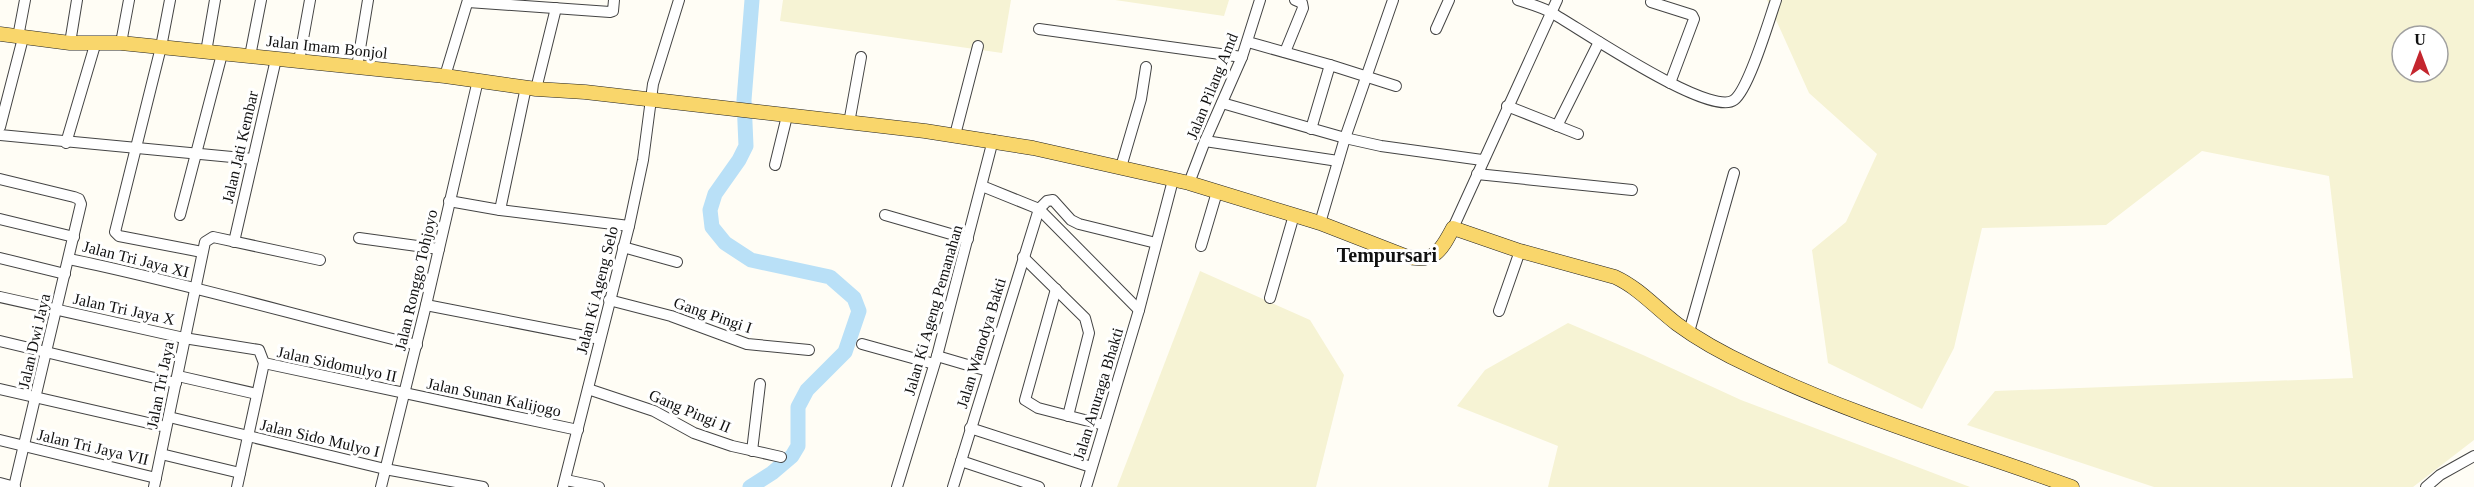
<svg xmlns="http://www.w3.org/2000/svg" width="2474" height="487" viewBox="0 0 2474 487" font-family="Georgia,serif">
	<rect width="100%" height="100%" fill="#fffdf5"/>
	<g fill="#f6f3d4" fill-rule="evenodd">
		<path d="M783,0h228l-9,53 -222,-32z"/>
		<path d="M1115,0h114l-5,16z"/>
		<path d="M1767,0h707v440l-61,47h-259l-187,-62 28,-34 358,-13 -24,-202 -127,-25 -96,74 -124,3 -28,120 -32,61 -94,-46 -16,-113 34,-28 31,-68 -68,-61zM2402,36h36v36h-36z"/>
		<path d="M1200,271l110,49 34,55 -28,112h-199z"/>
		<path d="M1568,323l75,32 98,45 229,87h-422l10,-41 -101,-40 28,-36z"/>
	</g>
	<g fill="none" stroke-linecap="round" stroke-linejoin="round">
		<path stroke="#b9e0f7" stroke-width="15" d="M750,487l22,-14 20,-17 6,-10v-39l9,-17 38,-38 14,-41 -5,-13 -24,-21 -79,-17 -26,-17 -13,-16 -2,-17 5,-16 24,-34 7,-14 -2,-46 8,-100"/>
		<defs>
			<g id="minor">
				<path d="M170,0l-9,47 -46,185 4,4 83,16"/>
				<path d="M1518,0c12,4 24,7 34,13 27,15 158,105 182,87 15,-11 35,-80 42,-100"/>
				<path d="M468,2l142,10 3,-1 1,-11"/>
				<path d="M1651,2l41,13 2,4 -24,64"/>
				<path d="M1039,29l203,28"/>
				<path d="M1436,29l13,-29"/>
				<path d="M18,37l7,-37"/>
				<path d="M1248,42l82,23"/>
				<path d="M70,43l7,-43"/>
				<path d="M121,43l8,-43"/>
				<path d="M206,52l9,-52"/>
				<path d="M1285,52l18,-44 -1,-5 -7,-3"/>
				<path d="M250,56l11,-56"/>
				<path d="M299,61l11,-61"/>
				<path d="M357,67l11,-67"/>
				<path d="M445,76l23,-76"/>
				<path d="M536,89l20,-81"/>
				<path d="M1222,103l123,35 36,8 101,14"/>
				<path d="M1507,106l71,28"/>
				<path d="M849,123l12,-66"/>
				<path d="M1557,126l42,-84"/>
				<path d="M0,127l23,-89"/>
				<path d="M1311,129l19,-64 66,21"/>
				<path d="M0,135l253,24"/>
				<path d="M955,135l23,-89"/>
				<path d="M1205,141l133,20"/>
				<path d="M66,143l29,-98"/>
				<path d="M775,165l12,-49"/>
				<path d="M1121,167l20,-68 5,-32"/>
				<path d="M1477,174l155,16"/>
				<path d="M0,179l74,18 5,2 2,5 -67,283"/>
				<path d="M1189,183l16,-42 37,-84 18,-57"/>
				<path d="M982,186l57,23 100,101"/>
				<path d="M449,201l51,9 129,16"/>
				<path d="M500,210l26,-123"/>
				<path d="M180,215l42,-161"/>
				<path d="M885,215l83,24"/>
				<path d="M0,219l74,18"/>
				<path d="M1320,223l25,-85 48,-138"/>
				<path d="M1453,228l104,-228"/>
				<path d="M359,238l80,11"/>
				<path d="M234,242l42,-183"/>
				<path d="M1201,246l16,-54"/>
				<path d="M623,247l54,15"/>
				<path d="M1023,257l62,61 4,15 -21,83"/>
				<path d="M0,258l65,16"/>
				<path d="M69,259c117,24 232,58 348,86"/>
				<path d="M1056,289l-31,111 13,8 66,17"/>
				<path d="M0,297l184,41 75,12 5,13 -27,124"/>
				<path d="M1270,298l24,-83"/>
				<path d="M609,300l62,16 76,28 62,6"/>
				<path d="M426,305l174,34"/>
				<path d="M1499,311l21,-60"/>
				<path d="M1689,332l45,-159"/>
				<path d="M0,341l176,42"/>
				<path d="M862,344l72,20"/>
				<path d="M937,356l51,15"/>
				<path d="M264,363l314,67"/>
				<path d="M178,376l79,18"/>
				<path d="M0,389l166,38"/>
				<path d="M588,389l66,22 40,22 38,13 49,11"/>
				<path d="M169,417l216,52 98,18"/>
				<path d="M970,428l121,39"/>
				<path d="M0,440l156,38"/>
				<path d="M752,451l8,-67"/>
				<path d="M161,454l79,19"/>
				<path d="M961,461l78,26"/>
				<path d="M566,480l33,7"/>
				<path d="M0,483l15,4"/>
				<path d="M154,487l51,-245 8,-5 107,23"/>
				<path d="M381,487l45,-182 52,-225"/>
				<path d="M563,487l66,-261 14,-66 10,-76 26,-84"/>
				<path d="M897,487l40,-131 56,-216"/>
				<path d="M953,487l86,-278 8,-8 6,-1 18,20 8,4 77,19"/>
				<path d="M1086,487l53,-177 34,-130"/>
				<path d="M2426,487l14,-12 34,-19"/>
			</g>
			<path id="major" d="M0,34l70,9h51l324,33 91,13 49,3 340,39 108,17 156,35 131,40 85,33c29,8 36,-5 48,-28l67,23 95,26c24,11 41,31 62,47 23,17 49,31 75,43 103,50 213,81 320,120"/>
		</defs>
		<use href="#minor" stroke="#444" stroke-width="12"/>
		<use href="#major" stroke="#222" stroke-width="15"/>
		<use href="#minor" stroke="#fff" stroke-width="10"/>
		<use href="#major" stroke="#f9d66b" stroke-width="14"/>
	</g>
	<g text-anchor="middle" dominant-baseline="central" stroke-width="6" stroke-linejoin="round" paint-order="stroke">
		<g font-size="16" fill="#111" stroke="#fff">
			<text transform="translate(327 47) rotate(6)">Jalan Imam Bonjol</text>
			<text transform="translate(1212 86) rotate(-68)">Jalan Pilang Amd</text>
			<text transform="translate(240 147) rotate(-77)">Jalan Jati Kembar</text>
			<text transform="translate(136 259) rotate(14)">Jalan Tri Jaya XI</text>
			<text transform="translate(416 280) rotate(-77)">Jalan Ronggo Tohjoyo</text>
			<text transform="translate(597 290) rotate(-76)">Jalan Ki Ageng Selo</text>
			<text transform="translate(124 309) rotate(12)">Jalan Tri Jaya X</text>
			<text transform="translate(933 310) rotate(-74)">Jalan Ki Ageng Pemanahan</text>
			<text transform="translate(713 315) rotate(19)">Gang Pingi I</text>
			<text transform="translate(34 341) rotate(-77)">Jalan Dwi Jaya</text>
			<text transform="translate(981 343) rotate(-73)">Jalan Wanodya Bakti</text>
			<text transform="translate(337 364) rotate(12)">Jalan Sidomulyo II</text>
			<text transform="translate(160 385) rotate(-79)">Jalan Tri Jaya</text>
			<text transform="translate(1098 394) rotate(-73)">Jalan Anuraga Bhakti</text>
			<text transform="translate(494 397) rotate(12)">Jalan Sunan Kalijogo</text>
			<text transform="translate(690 411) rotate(23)">Gang Pingi II</text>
			<text transform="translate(320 438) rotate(13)">Jalan Sido Mulyo I</text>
			<text transform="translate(93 447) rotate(13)">Jalan Tri Jaya VII</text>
		</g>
		<g font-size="20" font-weight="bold" fill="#111" stroke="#fff">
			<text x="1387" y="255">Tempursari</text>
		</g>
	</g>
	<g transform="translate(2420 54)"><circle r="28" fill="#ffffff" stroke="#a0a0a0" stroke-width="1.5"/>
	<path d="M0-4.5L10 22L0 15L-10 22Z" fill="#c4262e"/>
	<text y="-9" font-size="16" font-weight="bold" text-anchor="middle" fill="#111111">U</text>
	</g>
</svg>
